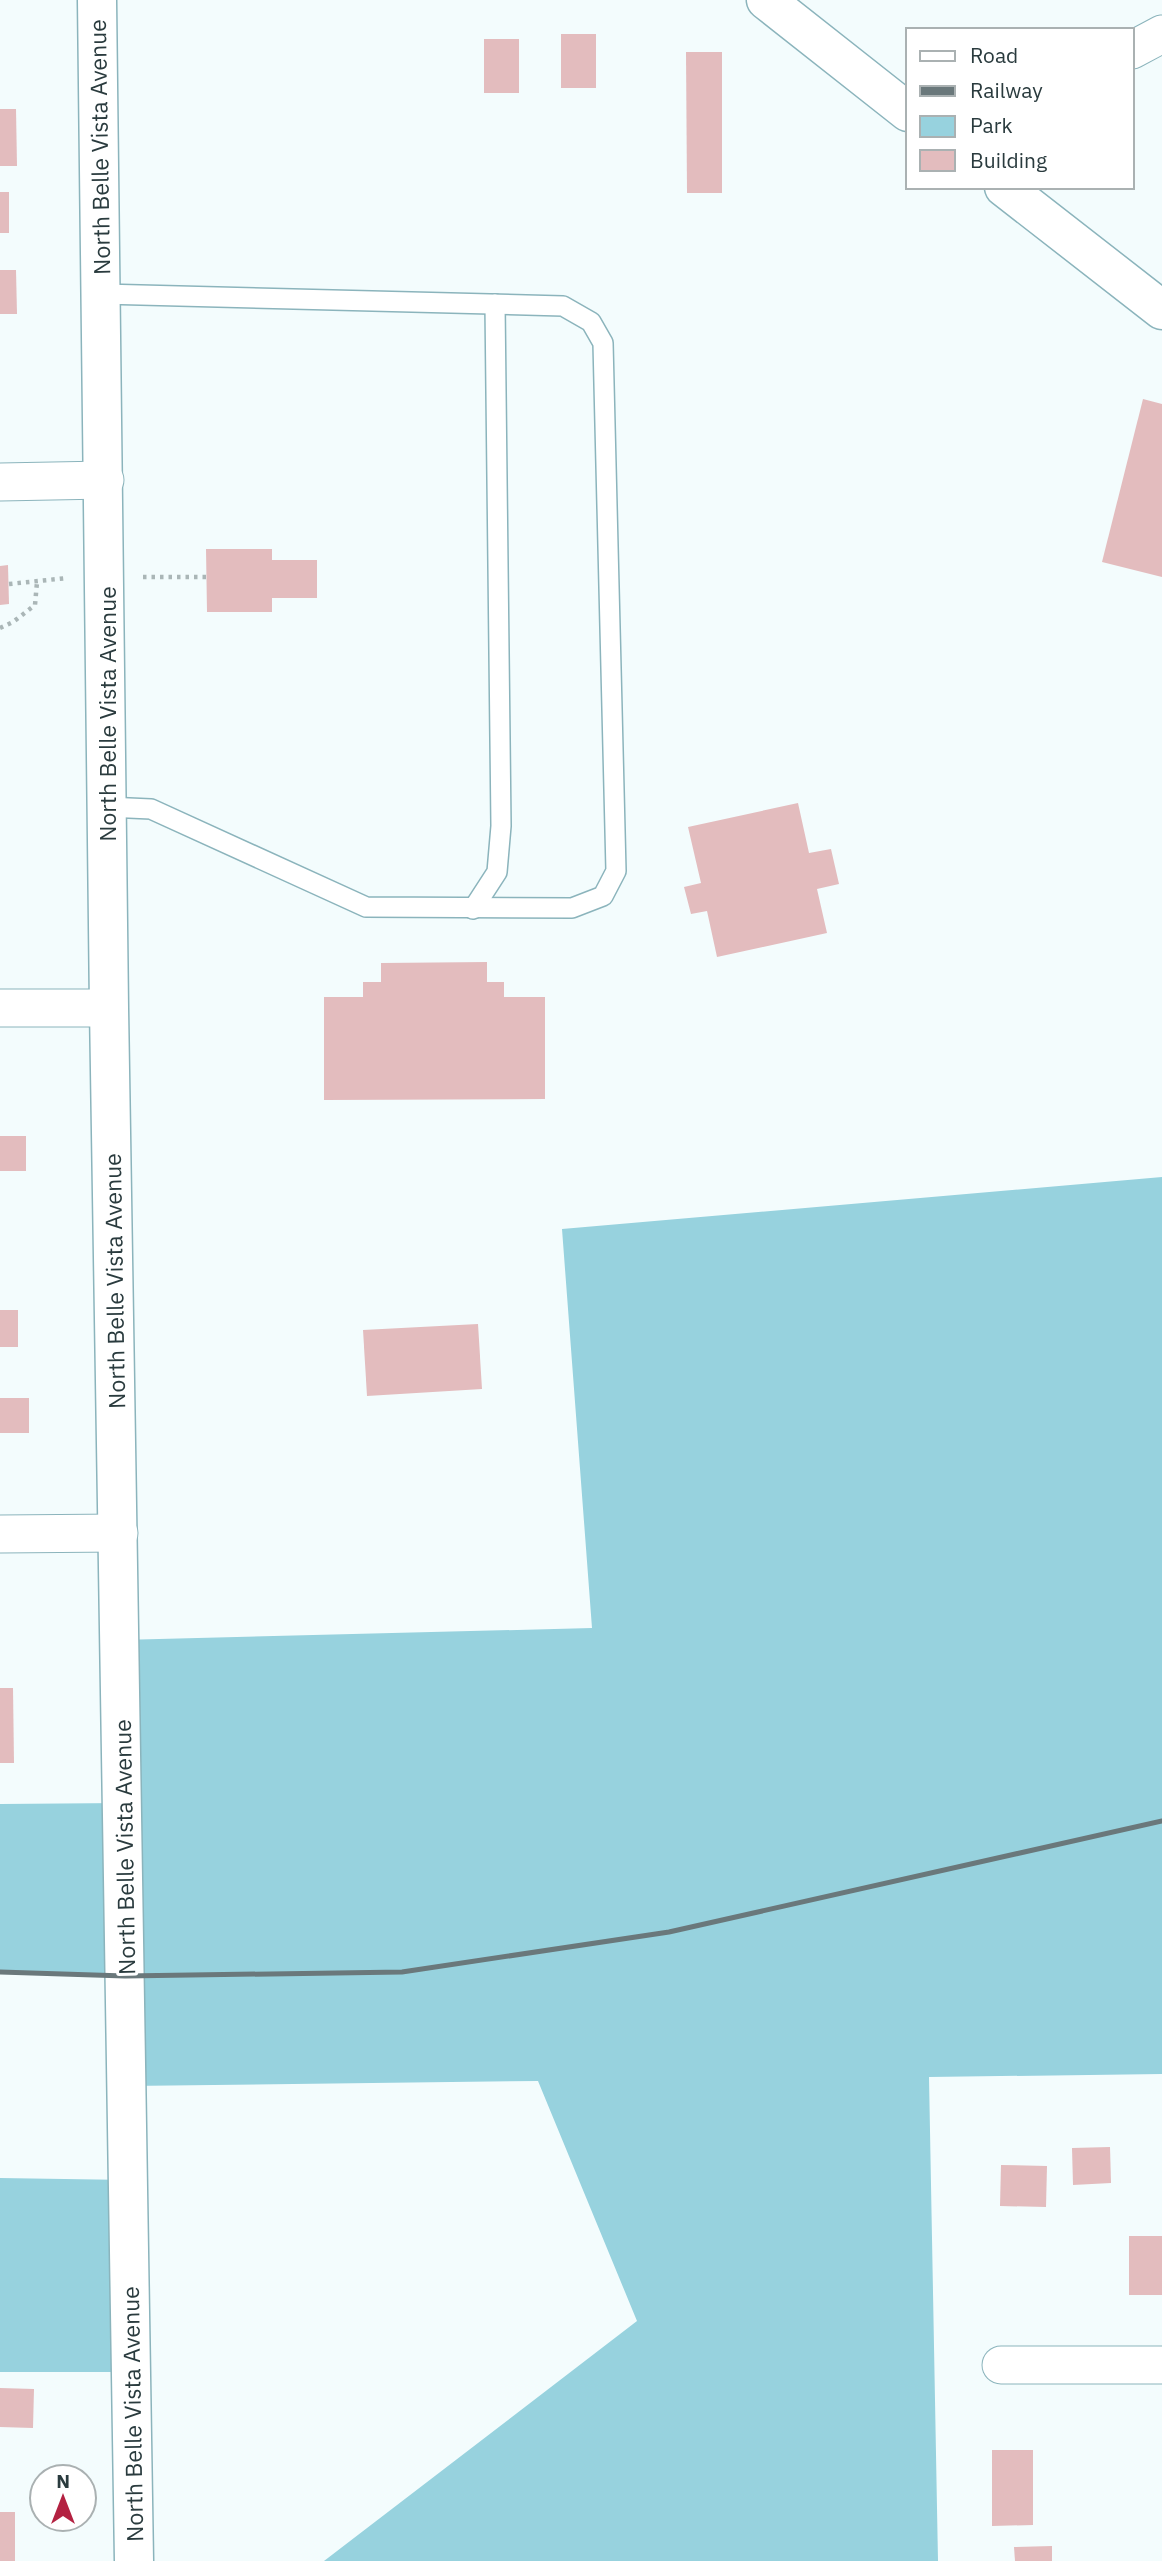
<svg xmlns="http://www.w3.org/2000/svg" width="1162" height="2561" viewBox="0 0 1162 2561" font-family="'IBM Plex Sans',sans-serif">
	<rect width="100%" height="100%" fill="#f3fcfd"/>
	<g fill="#97d2de">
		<path d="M1162,1177v897l-233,3 9,484h-614l313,-240 -99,-240 -410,5 -3,-110 -125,-4v-168l123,-1 -3,-163 472,-12 -30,-399z"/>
		<path d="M0,2178l129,2 3,192h-132z"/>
	</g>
	<g fill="#e3bcbe">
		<rect x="561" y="34" width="35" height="54"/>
		<rect x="484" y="39" width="35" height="54"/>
		<path d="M686,52h36v141h-35z"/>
		<path d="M0,109h16l1,57h-17z"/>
		<rect x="0" y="192" width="9" height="41"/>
		<path d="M0,270h16l1,44h-17z"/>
		<path d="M1143,399l19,5v173l-60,-15z"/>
		<path d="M206,549h66v11h45v38h-45v14h-65z"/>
		<path d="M8,565l1,39 -9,1v-39z"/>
		<path d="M798,803l11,50 22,-4 8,35 -22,5 10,44 -110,24 -10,-46 -16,3 -7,-27 17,-4 -13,-56z"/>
		<path d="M487,962v20h17v15h41v102l-221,1v-103h39v-15h18v-19z"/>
		<rect x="0" y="1136" width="26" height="35"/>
		<rect x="0" y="1310" width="18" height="37"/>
		<path d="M478,1324l4,65 -115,7 -4,-66z"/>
		<rect x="0" y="1398" width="29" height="35"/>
		<path d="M0,1688h13l1,75h-14z"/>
		<path d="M1110,2147l1,36 -38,2 -1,-37z"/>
		<path d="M1001,2165l46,1 -1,41 -46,-1z"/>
		<rect x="1129" y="2236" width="33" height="59"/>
		<path d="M0,2388l34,1 -1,39 -33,-1z"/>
		<path d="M992,2450h41v75l-41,1z"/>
		<rect x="0" y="2512" width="15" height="49"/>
		<path d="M1052,2546v15h-37l-1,-14z"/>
	</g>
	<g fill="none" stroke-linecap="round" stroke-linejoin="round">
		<defs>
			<g id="lane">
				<path d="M102,294l461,12 28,16 12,21 13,528 -13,25 -31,12 -206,-1 -215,-98 -44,-2"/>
				<path d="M473,909l24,-37 4,-46 -6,-522"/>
			</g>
			<g id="street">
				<path d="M1132,50l30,-16"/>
				<path d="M0,482l105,-2"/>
				<path d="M0,1008h109"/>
				<path d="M0,1534l119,-1"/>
				<path d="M1001,2365h161"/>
			</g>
			<g id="secondary">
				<path d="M97,0l12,1008 25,1553"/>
				<path d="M766,0l142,112"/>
				<path d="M1004,187l158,123"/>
			</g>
		</defs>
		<use href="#lane" stroke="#8bb4bc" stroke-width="22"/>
		<use href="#street" stroke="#8bb4bc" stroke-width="39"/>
		<use href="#secondary" stroke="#8bb4bc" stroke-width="41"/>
		<g stroke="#aab6b7" stroke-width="4.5" stroke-dasharray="3.5 5" stroke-linecap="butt">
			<path d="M143,577h63"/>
			<path d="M9,584l58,-6"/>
			<path d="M0,628l13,-6 22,-17 2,-23"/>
		</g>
		<use href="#lane" stroke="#fff" stroke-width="19"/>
		<use href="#street" stroke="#fff" stroke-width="37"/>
		<use href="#secondary" stroke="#fff" stroke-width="38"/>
		<path stroke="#6a787b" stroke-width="5" d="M0,1972l125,4 277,-4 267,-40 493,-111"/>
	</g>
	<g text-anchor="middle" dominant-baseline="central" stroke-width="6" stroke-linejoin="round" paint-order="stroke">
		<g font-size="23" fill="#2a3b3e" stroke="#fff">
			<text transform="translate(99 147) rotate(-91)">North Belle Vista Avenue</text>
			<text transform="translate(107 714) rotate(-90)">North Belle Vista Avenue</text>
			<text transform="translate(114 1281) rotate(-91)">North Belle Vista Avenue</text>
			<text transform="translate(124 1847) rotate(-91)">North Belle Vista Avenue</text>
			<text transform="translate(132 2414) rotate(-91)">North Belle Vista Avenue</text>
		</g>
	</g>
	<rect x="906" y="28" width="228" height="161" fill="#ffffff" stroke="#aab1b2" stroke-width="2"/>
	<rect x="920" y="51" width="35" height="10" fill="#ffffff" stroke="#aab1b2" stroke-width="2"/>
	<text x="970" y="63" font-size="21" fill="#2a3b3e">Road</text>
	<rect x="920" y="86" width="35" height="10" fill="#6a787b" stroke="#aab1b2" stroke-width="2"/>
	<text x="970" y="98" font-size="21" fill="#2a3b3e">Railway</text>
	<rect x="920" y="116" width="35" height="21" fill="#97d2de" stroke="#aab1b2" stroke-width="2"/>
	<text x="970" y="133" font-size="21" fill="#2a3b3e">Park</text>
	<rect x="920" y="150" width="35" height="21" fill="#e3bcbe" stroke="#aab1b2" stroke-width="2"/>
	<text x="970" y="168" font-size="21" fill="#2a3b3e">Building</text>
	<g transform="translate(63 2498)"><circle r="33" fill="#ffffff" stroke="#aab1b2" stroke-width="2"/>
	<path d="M0-5L12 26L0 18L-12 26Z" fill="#b32141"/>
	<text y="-10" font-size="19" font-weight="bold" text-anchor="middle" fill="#2a3b3e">N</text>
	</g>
</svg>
